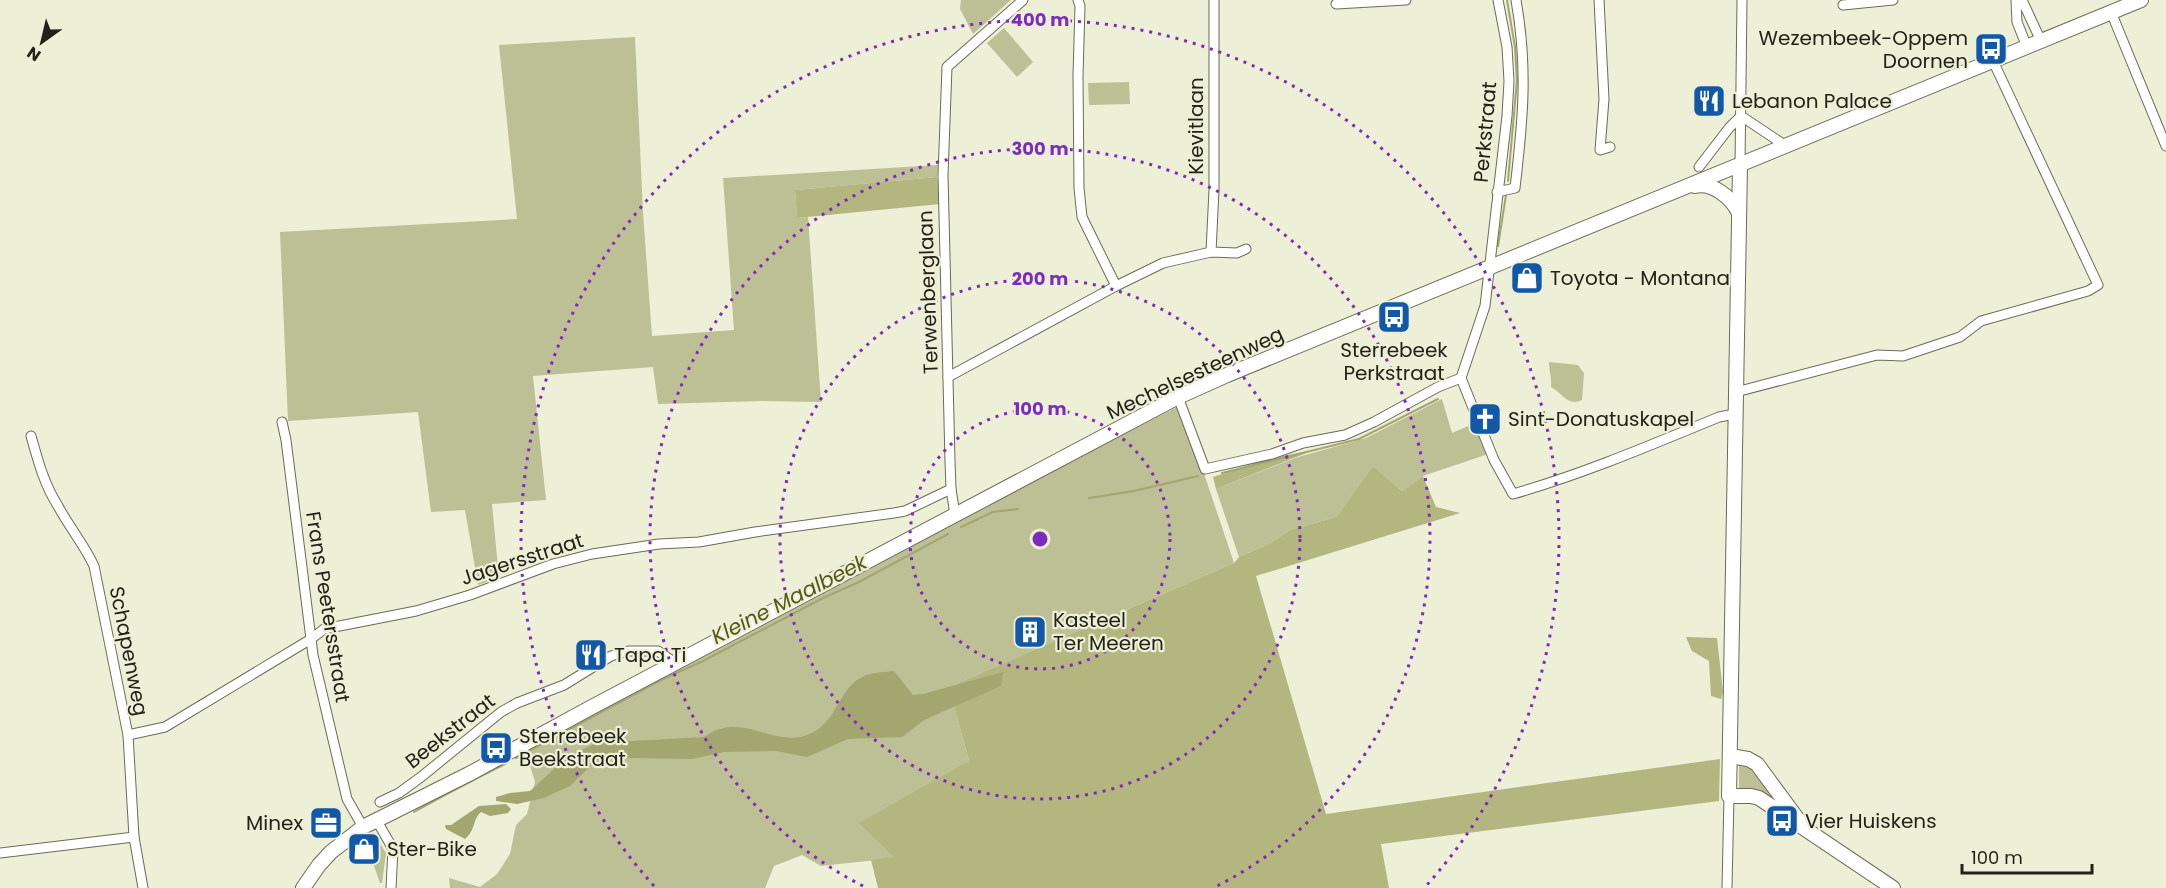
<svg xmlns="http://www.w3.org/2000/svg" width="2166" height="888" viewBox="0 0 2166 888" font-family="Poppins,sans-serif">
	<rect width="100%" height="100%" fill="#edefd6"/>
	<g fill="#bdc095">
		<path d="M961,0h50l-38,34 -13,-25z"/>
		<path d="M1004,28l29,34 -16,15 -30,-34z"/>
		<path d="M635,37l8,176 9,123 82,-6 -11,-152 215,-13 -1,12 -142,13 2,28 11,-1 13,185 -59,-1 -104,3 -5,-37 -120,9 13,124 -54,4 7,74 -21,7 -13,-75 -34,2 -13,-100 -130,9 -8,-189 237,-13 -18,-174z"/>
		<path d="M1129,82l1,22 -41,1 -1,-22z"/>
		<path d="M1549,362l29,3 6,8 -2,27c-14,7 -20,-7 -31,-13 1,-10 -2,-15 -2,-25z"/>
		<path d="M1442,399l10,34 23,-10 13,31 -65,22 -21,15 -29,-25 -37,51 -46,13 -21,14 -30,13 -23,-68 82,-32 68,-19z"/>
		<path d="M1181,405l53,158 -285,124 20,74 -74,97 -74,8 -19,-11 -28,11 -9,22h-315l-1,-10 31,9 17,-13 13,-20 6,-29 11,-11 8,-32 -10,-33 340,-183z"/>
		<path d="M1749,763l30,40 -40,-14v-24z"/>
		<path d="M368,839l10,1 8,13 -4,30h-2l-15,-43z"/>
	</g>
	<g fill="#b3b67f">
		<path d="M937,177l3,27 -143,14 -2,-28z"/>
		<path d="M1314,450l-98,39 -3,-12 55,-18z"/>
		<path d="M1373,466l29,25 21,-15 13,31 24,6 -204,63 70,238 394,-55 -1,42 -338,43 8,44h-511l-7,-28 23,-3 -35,-34 110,-62 -20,-74 285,-124 5,-6 30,-13 21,-14 46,-13z"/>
		<path d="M1686,637l31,1 6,54 -2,7 -10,-3 -2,-35 -17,-10z"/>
	</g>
	<g fill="#a3a66f">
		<path d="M894,671l19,24 10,-1 80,-22 -2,14 -77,34 -22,17 -54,2 -41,18 -31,-6 -52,1 -32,7 -58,-1 -37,2 -27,26 -26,12 -27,6 -21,-3v-4l14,-4 20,-2 37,-34 29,-14 108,-6c38,-27 67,11 103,-2 31,-10 32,-52 60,-60 8,-3 19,-3 27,-4z"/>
		<path d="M506,804l5,5 -3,4 -18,3 -9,-4c-9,8 -5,18 -16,27l-19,-10 -1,-4h6l28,-19z"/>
	</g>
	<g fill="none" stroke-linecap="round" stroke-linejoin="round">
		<g stroke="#a3a66f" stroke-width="2">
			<path d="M1507,0l8,47 2,33 -9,101"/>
			<path d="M1498,246l8,-51"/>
			<path d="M1222,473l137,-34 79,-40"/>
			<path d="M1089,498l45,-7 64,-15"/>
			<path d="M961,527l32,-15 25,-3"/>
			<path d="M516,758l145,-78 42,-19 120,-63 36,-16 89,-48"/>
			<path d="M414,812c30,-17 61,-33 93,-49"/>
		</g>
		<defs>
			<g id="street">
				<path d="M1078,0l2,6 -2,70 1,112 3,29 34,69"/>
				<path d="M1498,0l9,47 2,34 -2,35 -22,190 -24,72 33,82 19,34c70,-20 138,-49 206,-77l16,-3"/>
				<path d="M1599,0l5,99 -4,51 10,-3"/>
				<path d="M2016,0l1,22 10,25"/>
				<path d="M2022,0l19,41"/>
				<path d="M1336,4l70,-4"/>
				<path d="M1843,5l50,-5"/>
				<path d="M2111,12l55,134"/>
				<path d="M1741,116l45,30"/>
				<path d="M1740,165l2,-165"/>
				<path d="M1699,167l30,-39 12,-12"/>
				<path d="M1497,192l18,-4c8,-68 13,-120 1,-188"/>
				<path d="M1211,252l3,-62v-190"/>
				<path d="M948,377l168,-91 47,-23 48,-11 26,1 9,-4"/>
				<path d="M1736,392l141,-37 26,1 57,-19 21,-16 107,-30 10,-6 -105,-224"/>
				<path d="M1178,397l27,72 67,-15 31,-11 42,-8 29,-13 64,-35 23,-9"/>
				<path d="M282,422l4,18 27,215 34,144 16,28"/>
				<path d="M31,436c7,25 13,48 27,70 11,21 26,38 36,60l34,169 6,102 9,51"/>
				<path d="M955,515l-4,-26 -1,-28 -7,-286 4,-108 76,-67"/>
				<path d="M128,735l37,-8 146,-88 13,-10 92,-18 54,-16 83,-31 39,-10 67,-10 40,-2 56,-10 139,-19 11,-2 46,-22"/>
				<path d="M380,802l19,-9 22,-16 80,-65 16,-9 47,-18 47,-29 17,-5h30l17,12"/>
				<path d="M377,821l16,28 -2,39"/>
				<path d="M0,853l134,-16"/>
				<path d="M1727,888l2,-92"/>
			</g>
			<g id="secondary">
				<path d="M1740,165l-11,631h22l8,2 134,90"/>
				<path d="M1695,186c18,-4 37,12 44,27"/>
				<path d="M1730,756l18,3 9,5 42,57"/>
				<path d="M303,888l16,-23 12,-13 32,-25 106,-53 121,-66 588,-311 49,-22 914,-375"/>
			</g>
		</defs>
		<use href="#street" stroke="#6b6c56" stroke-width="11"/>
		<use href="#secondary" stroke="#6b6c56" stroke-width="16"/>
		<use href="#street" stroke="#fff" stroke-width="9"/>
		<use href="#secondary" stroke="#fff" stroke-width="14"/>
	</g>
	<g fill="none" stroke="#7b2cbf" stroke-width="3" stroke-dasharray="3 6">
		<circle cx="1040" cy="539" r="130"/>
		<circle cx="1040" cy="539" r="260"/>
		<path d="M863 886A390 390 0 1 1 1217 886"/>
		<path d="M654 886A519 519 0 1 1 1426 886"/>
	</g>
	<defs>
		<symbol id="bus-square" viewBox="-11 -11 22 22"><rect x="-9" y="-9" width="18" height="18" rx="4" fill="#1158a7" stroke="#edefd6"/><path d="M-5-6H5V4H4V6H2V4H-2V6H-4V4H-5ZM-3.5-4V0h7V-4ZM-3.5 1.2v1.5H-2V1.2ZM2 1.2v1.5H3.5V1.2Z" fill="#fff"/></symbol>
		<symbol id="restaurant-square" viewBox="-11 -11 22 22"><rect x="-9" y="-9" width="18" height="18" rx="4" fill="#1158a7" stroke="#edefd6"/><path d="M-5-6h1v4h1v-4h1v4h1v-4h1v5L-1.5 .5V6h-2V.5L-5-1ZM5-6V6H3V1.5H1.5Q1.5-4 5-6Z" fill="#fff"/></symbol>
		<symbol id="shop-square" viewBox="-11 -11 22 22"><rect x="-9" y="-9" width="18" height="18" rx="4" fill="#1158a7" stroke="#edefd6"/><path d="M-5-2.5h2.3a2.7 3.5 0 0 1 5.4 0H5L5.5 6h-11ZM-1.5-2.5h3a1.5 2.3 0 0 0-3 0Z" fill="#fff"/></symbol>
		<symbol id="church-square" viewBox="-11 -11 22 22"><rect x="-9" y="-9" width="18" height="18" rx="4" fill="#1158a7" stroke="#edefd6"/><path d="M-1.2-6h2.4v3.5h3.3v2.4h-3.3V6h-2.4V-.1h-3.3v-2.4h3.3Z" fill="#fff"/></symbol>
		<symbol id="building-square" viewBox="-11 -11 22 22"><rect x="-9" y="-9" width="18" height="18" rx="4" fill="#1158a7" stroke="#edefd6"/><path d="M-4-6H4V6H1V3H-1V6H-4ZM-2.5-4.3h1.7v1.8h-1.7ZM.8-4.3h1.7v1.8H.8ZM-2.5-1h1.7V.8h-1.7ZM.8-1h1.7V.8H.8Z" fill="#fff"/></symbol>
		<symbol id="office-square" viewBox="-11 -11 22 22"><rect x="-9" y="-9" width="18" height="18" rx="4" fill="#1158a7" stroke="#edefd6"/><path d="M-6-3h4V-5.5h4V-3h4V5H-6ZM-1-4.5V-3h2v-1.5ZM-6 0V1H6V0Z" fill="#fff"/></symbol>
	</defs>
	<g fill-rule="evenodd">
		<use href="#bus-square" x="1972" y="30" width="38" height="38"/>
		<use href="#restaurant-square" x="1690" y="82" width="38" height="38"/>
		<use href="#shop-square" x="1508" y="259" width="38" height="38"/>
		<use href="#bus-square" x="1375" y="298" width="38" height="38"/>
		<use href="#church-square" x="1466" y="400" width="38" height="38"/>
		<use href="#building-square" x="1011" y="613" width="38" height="38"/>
		<use href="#restaurant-square" x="572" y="636" width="38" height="38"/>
		<use href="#bus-square" x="477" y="729" width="38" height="38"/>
		<use href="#bus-square" x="1763" y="802" width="38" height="38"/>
		<use href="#office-square" x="307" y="804" width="38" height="38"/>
		<use href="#shop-square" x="345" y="830" width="38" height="38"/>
	</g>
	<g text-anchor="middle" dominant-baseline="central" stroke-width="4.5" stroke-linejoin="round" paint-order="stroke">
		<g font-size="20" fill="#222219" stroke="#edefd6" text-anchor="start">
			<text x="1968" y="38" text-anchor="end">Wezembeek-Oppem<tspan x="1968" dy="23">Doornen</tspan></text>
			<text x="1732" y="101">Lebanon Palace</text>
			<text x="1550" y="278">Toyota - Montana</text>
			<text x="1394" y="350" text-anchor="middle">Sterrebeek<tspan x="1394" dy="23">Perkstraat</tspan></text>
			<text x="1508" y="419">Sint-Donatuskapel</text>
			<text x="1053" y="620">Kasteel<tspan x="1053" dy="23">Ter Meeren</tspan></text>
			<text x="614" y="655">Tapa Ti</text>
			<text x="519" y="736">Sterrebeek<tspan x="519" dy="23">Beekstraat</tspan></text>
			<text x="1805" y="821">Vier Huiskens</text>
			<text x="303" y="823" text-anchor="end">Minex</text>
			<text x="387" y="849">Ster-Bike</text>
		</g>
		<g font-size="20" fill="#222219" stroke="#edefd6">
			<text transform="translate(1196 126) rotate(-90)">Kievitlaan</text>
			<text transform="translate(1485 132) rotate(-85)">Perkstraat</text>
			<text transform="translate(928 292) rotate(-92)">Terwenberglaan</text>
			<text transform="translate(1195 373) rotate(-25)">Mechelsesteenweg</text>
			<text transform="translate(522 559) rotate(-18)">Jagersstraat</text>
			<text transform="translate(328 607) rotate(81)">Frans Peetersstraat</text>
			<text transform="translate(129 651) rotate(79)">Schapenweg</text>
			<text transform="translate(450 731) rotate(-38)">Beekstraat</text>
		</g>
		<g font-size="21" font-style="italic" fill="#565718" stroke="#edefd6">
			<text transform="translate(789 599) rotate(-27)">Kleine Maalbeek</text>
		</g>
	</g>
	<circle cx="1040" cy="539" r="9" fill="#7b2cbf" stroke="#edefd6" stroke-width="3"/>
	<g font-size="18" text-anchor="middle" font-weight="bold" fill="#7b2cbf" stroke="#edefd6" stroke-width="4.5" stroke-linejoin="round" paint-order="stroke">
		<text x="1040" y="26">400 m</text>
		<text x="1040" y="155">300 m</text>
		<text x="1040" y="285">200 m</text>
		<text x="1040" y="415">100 m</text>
	</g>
	<g transform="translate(42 42) rotate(214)" stroke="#edefd6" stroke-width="4.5" paint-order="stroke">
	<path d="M0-4.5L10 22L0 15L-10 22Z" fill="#222219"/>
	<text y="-9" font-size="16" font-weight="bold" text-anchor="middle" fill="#222219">N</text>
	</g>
	<path d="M1962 864v9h130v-9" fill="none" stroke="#222219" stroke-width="3"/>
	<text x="1971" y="864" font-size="18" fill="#222219" stroke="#edefd6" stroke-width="4.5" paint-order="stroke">100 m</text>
</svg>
